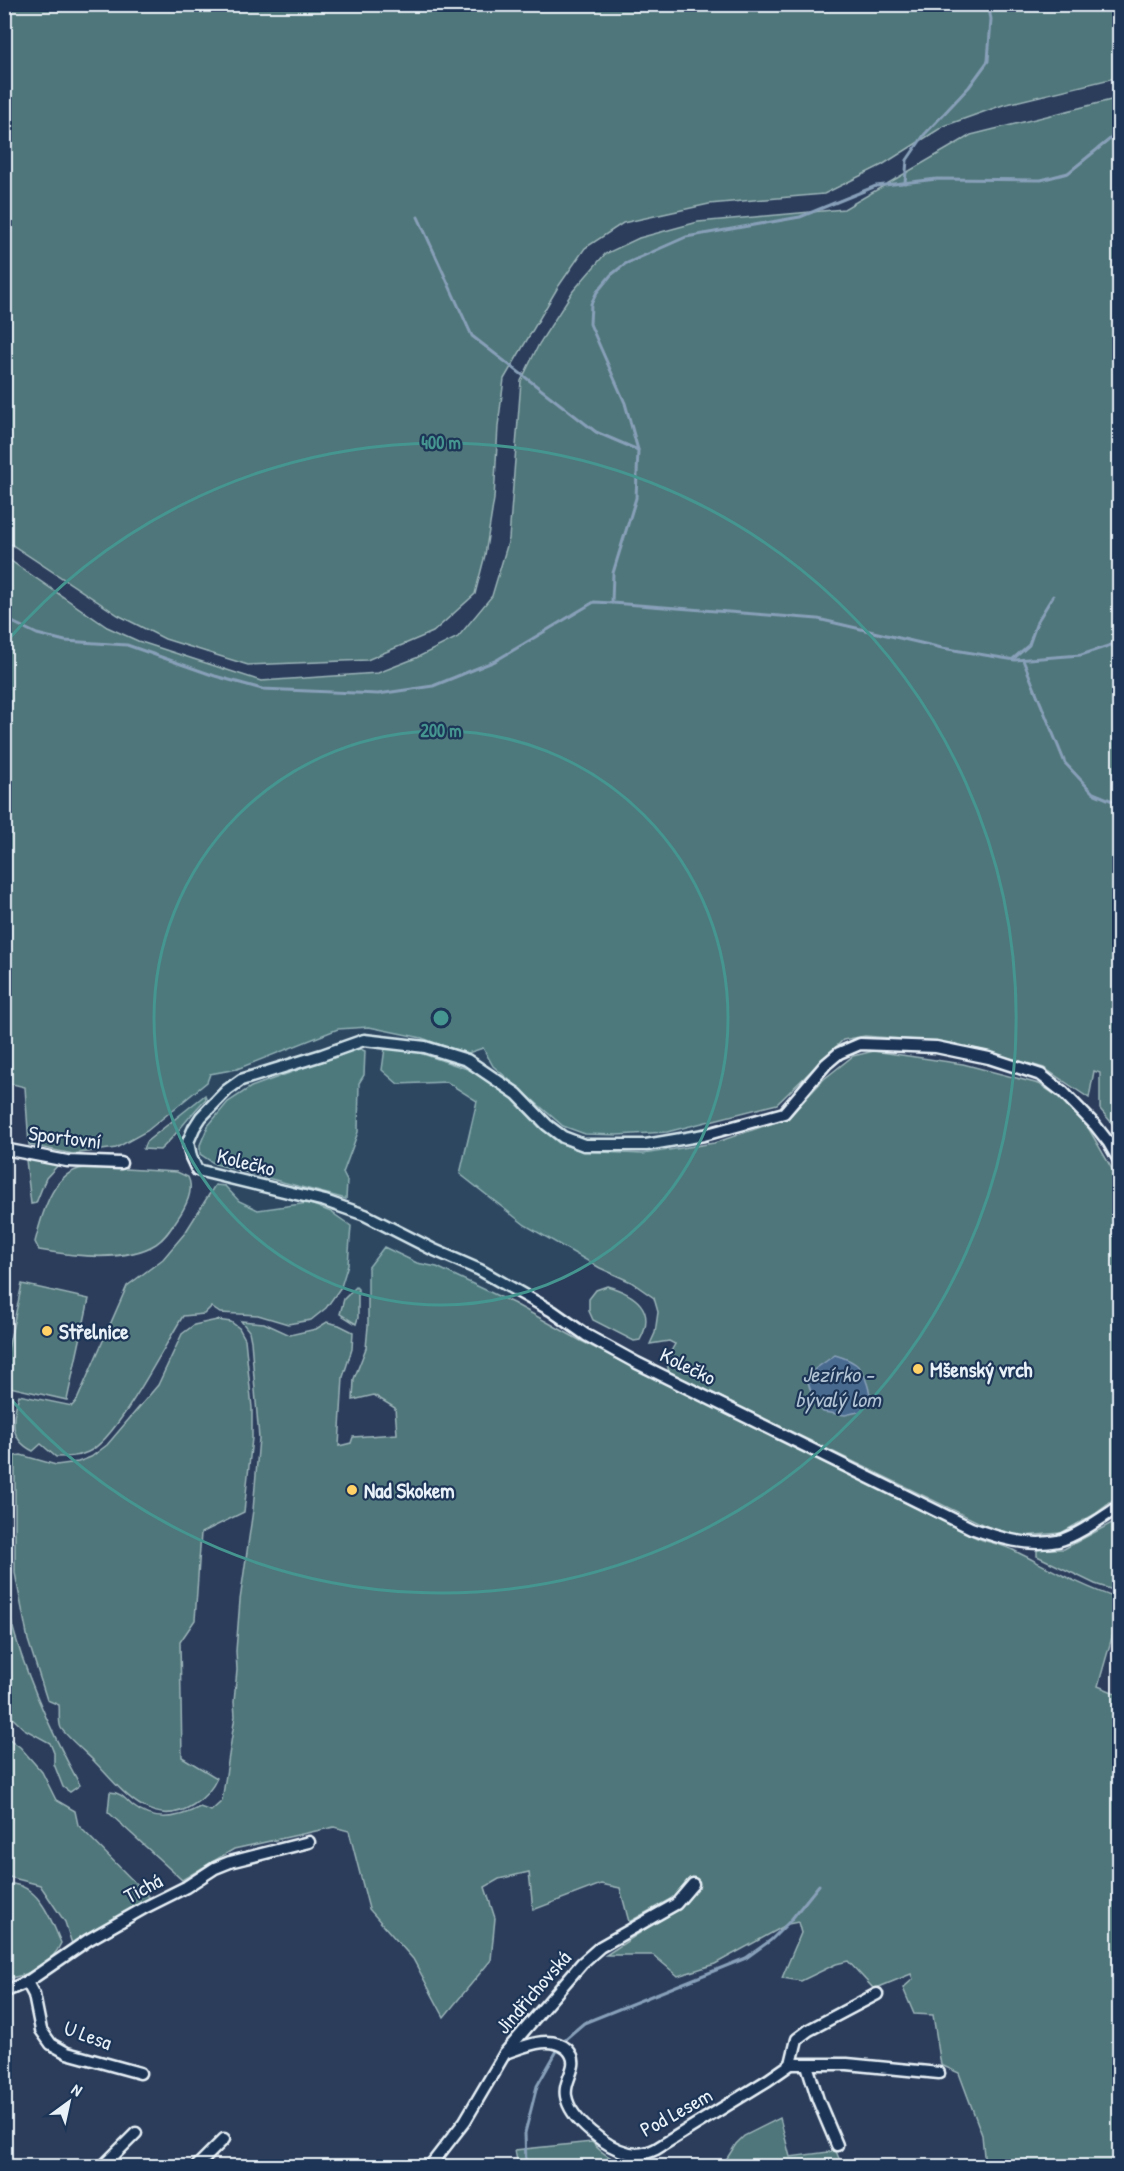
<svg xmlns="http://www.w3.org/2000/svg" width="1124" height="2171" viewBox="0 0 1124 2171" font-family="'Patrick Hand',sans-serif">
	<rect width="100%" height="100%" fill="#2b3d5b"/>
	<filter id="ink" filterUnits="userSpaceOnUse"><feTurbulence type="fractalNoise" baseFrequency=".0167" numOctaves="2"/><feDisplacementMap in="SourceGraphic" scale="12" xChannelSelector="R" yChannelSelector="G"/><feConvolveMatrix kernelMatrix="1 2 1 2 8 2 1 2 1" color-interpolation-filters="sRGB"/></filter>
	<g filter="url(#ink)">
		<g fill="#4f767a" stroke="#9cb4b9" stroke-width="1.5">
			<path d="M4,5h1115v72l-116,28 -59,21 -62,39 -58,29 -115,10 -86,19 -38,25 -27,39 -54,92 -6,47 -4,73 -9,56 -10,39 -42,38 -66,28 -119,5 -83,-26 -47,-24 -113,-75z"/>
			<path d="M1119,98v1049l-5,-6 2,-13 -16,-19v-36l-6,-2 -5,27 -45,-30 -55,-16 -37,-9 -87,-7 -22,4 -66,64 -110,28 -50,3 -32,-1 -22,-8 -70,-60 -10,-18 -18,6 -43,-16 -53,-11 -31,2 -101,40 -27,5 -3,8 -60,49 -31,17 -43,6 -44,-9 -4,-58 -21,-5 1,-525 102,70 31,14 123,40 117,-8 38,-15 42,-21 34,-41 17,-57 12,-158 18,-37 34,-53 32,-37 34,-16 59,-16 146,-13 127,-74z"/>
			<path d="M358,1048l7,3 -1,24 -5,8 -1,49 -15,41 4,8 -1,18 -131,-35 -15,-10v-9l8,-19 20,-24 23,-15z"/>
			<path d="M385,1048l29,3 62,21 27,17 36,38 20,16 22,8 62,3 71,-11 74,-25 36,-39 29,-23 21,-5 89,13 76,20 25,17 22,23 33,57v315l-24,18 -34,19 -52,4 -340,-165 -3,-12 9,-16 -6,-3 -19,3 5,-11 3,-21 -4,-14 -23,-16 -31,-14 -75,-43 -65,-51 17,-73 -30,-19 -49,2 -16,-14z"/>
			<path d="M205,1095l1,4c-17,16 -28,35 -46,51l-17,-1 3,-7z"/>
			<path d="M27,1158l32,6 -13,14 -10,25 -5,1 -5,-44z"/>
			<path d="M107,1168l70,4 11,5c6,12 -1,27 -8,38 -7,10 -13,22 -24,29 -30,19 -83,12 -117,6l-4,-8c6,-24 16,-66 44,-73 8,-2 19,-1 28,-1z"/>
			<path d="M215,1185l10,1 14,15 19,9 50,-7 23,9 20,14 -3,38 -7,23 -15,21 -15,12 -23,4 -30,-9 -38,-2 -9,-6 -7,7 -21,2c-19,30 -66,124 -95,136 -10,5 -21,5 -32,5l-15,-13 -8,7c-25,-12 -21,-33 -14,-56l53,11 5,-6 50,-114 36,-27 22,-26z"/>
			<path d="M384,1247l33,16 20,4 76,36 68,38 396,197c13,5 28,7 40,14 34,17 66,35 102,47v14l-21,73 22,9 -1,471h-134l-3,-31 -23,-62 -18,-8 -8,-50 -19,-1 -11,-26 10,-9 -2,-5 -37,15 -26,-28 -12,3 -35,17 -19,-3 19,-45 -3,-11 -10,2 -73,40 -37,12 -25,-21h-47l78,-51 -10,-7 -45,25 -9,-34 -19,-4 -68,26 -4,-38 -30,7 -14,8 10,31 -4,42 -47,57 -31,-58 -44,-50 -20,-78 -15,-4 -100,22 -52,31 -74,-68 2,-20c11,0 15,7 23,14 21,17 44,13 67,1l11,4 11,-10 13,-85 -1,-14 3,-32 -1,-19 4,-51 13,-90 6,-72 -8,-97 -2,-10 -8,-10 23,2 26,12 26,-6 11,-7 12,3 14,7 -1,17 -9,28 -4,69 12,-3 2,-6 44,-3 -2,-26 -21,-13 -21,5 1,-21 12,-31 2,-22v-58z"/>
			<path d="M22,1284l67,15 -22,101 -62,-14v-23z"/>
			<path d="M607,1286c28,8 50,23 33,54l-6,1 -41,-21 -4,-9v-12l7,-9z"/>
			<path d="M356,1287l2,2v29l-2,6 -16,-10 4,-15z"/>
			<path d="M217,1320l14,2 8,6 6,11 7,69v30l-8,74 -43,21 -6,87 -15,22 2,115 35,21c-5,12 -13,20 -24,27 -42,27 -73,-17 -99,-44 -7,-7 -29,-26 -33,-33 -3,-6 -1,-17 -2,-23l-12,-5 -19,-60 -13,-67v-117l6,-1 35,10 22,-3 13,-5 16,-12 51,-60 24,-51 12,-9z"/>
			<path d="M1119,1519v73l-24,-8 -58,-28v-7h27z"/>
			<path d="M4,1580c2,12 3,25 6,37 15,59 41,115 70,168l-10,7 -7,-5 -9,-23v-11l-4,-10 -26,-14 -19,-18z"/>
			<path d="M4,1735l16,12 22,25 14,28 19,11 3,14 72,73 -78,46 -7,-22 -25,-37 -35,-9z"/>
			<path d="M5,1884c32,-3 46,34 56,59 -8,20 -35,35 -56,35z"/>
			<path d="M780,2118l10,39 46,-6 6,15h-159h35l6,-3 12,-19 8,-8z"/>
			<path d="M592,2142c15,18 33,25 57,20l2,4h-133l-3,-16z"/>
		</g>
		<path fill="#486a8f" stroke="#88a0b9" stroke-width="1.5" d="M835,1355c25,7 29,14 35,39l-8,17 -17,4 -22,-3 -10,-13 -5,-17 7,-13z"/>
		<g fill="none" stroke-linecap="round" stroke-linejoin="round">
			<g stroke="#88a0b9" stroke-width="3">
				<path d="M905,183l2,-23 17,-25 45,-48 19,-26 3,-42 -3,-15"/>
				<path d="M418,217l54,119 124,96 42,18"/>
				<path d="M612,603l206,16 124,29 73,12 66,-5 39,-13"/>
				<path d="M4,618l33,16 28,7 62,4 88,31 47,13 116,5 55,-8 62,-25 99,-59 18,1 1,-30 23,-75 2,-48 -13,-47 -35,-79 1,-20 6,-12 14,-17 14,-11 61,-27 114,-20 76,-31 61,-7 104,1 27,-7 52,-42"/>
				<path d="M1013,659l16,-14 8,-23 16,-26"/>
				<path d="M1023,660l42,103 28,30 27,11"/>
				<path d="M563,2041l21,-18 162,-65 25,-18 19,-19 29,-36"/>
				<path d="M526,2166l-1,-33 12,-47 21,-37"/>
			</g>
			<defs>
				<g id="street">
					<path d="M4,1149l63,12 54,2"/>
					<path d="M1120,1162l-11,-19 -14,-18 -32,-33 -22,-17 -52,-17 -53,-11 -76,-3 -21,9 -13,11 -42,49 -80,22 -58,10h-62l-21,-8 -16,-12 -30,-31 -50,-34 -42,-13 -61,-7 -42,15 -81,25 -14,10 -26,27 -7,11 -6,14 3,15 6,13 128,31 40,14 67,34 48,21 72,41 34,24 51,28 334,165c28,10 57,19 87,13 19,-5 45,-24 62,-35"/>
					<path d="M27,1982l7,13 7,35 10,14 16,9 73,20"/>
					<path d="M4,1992l23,-10 61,-42 58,-33 40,-20 29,-19 15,-6 79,-20"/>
					<path d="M505,2053c19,-6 44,-19 62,-4 4,4 7,10 6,16 -2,11 -9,20 -7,31 4,24 41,52 63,57 9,2 19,0 27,-4l112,-69 23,-16h56l92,9"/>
					<path d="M791,2064l6,-25 12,-9 68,-36"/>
					<path d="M807,2065l11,35 19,45"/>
					<path d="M103,2166l33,-33"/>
					<path d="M197,2166l27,-27"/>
					<path d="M430,2166l35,-45 40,-68 77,-90 18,-16 76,-43 17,-20"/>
				</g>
			</defs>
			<use href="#street" stroke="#e8f1f8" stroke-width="15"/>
			<use href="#street" stroke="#1d3557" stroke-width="10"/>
		</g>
	</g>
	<circle cx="441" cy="1018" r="287" fill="#459590" fill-opacity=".12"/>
	<g fill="none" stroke="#459590" stroke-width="3">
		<circle cx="441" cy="1018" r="287"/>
		<path d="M7 641A575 575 0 1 1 7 1395"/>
	</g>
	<g fill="#ffd166" stroke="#1d3557" stroke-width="2">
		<circle cx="47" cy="1331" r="6"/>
		<circle cx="918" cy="1369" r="6"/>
		<circle cx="352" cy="1490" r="6"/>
	</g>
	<g text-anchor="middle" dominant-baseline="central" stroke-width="4.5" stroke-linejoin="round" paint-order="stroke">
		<g font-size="21" fill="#e8f1f8" stroke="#1d3557">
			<text transform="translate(65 1137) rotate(7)">Sportovní</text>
			<text transform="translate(246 1162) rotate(14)">Kolečko</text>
			<text transform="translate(688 1366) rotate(26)">Kolečko</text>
			<text transform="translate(143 1888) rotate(-28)">Tichá</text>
			<text transform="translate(533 1992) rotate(-49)">Jindřichovská</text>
			<text transform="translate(88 2035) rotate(20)">U Lesa</text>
			<text transform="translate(676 2112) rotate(-29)">Pod Lesem</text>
		</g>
		<g font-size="21" font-weight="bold" fill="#e8f1f8" stroke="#1d3557" text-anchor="start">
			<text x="59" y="1331">Střelnice</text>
			<text x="930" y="1369">Mšenský vrch</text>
			<text x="364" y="1490">Nad Skokem</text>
		</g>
		<g font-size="22" font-style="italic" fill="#b0c2d3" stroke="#1d3557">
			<text x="838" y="1374">Jezírko -<tspan x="838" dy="25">bývalý lom</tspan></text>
		</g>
	</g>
	<circle cx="441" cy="1018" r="9" fill="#459590" stroke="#1d3557" stroke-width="3"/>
	<g font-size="18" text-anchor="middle" font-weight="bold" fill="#459590" stroke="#1d3557" stroke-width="4.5" stroke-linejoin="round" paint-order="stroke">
		<text x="441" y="449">400 m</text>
		<text x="441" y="737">200 m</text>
	</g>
	<rect width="1124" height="2171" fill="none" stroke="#1d3557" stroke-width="24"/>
	<rect x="12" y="12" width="1100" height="2147" fill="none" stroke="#e8f1f8" stroke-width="2" filter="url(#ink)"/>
	<g transform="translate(69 2102) rotate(33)" stroke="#1d3557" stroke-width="4.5" paint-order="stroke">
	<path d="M0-4.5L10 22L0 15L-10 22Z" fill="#e8f1f8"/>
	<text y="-9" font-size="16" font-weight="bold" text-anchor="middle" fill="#e8f1f8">N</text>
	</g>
</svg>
